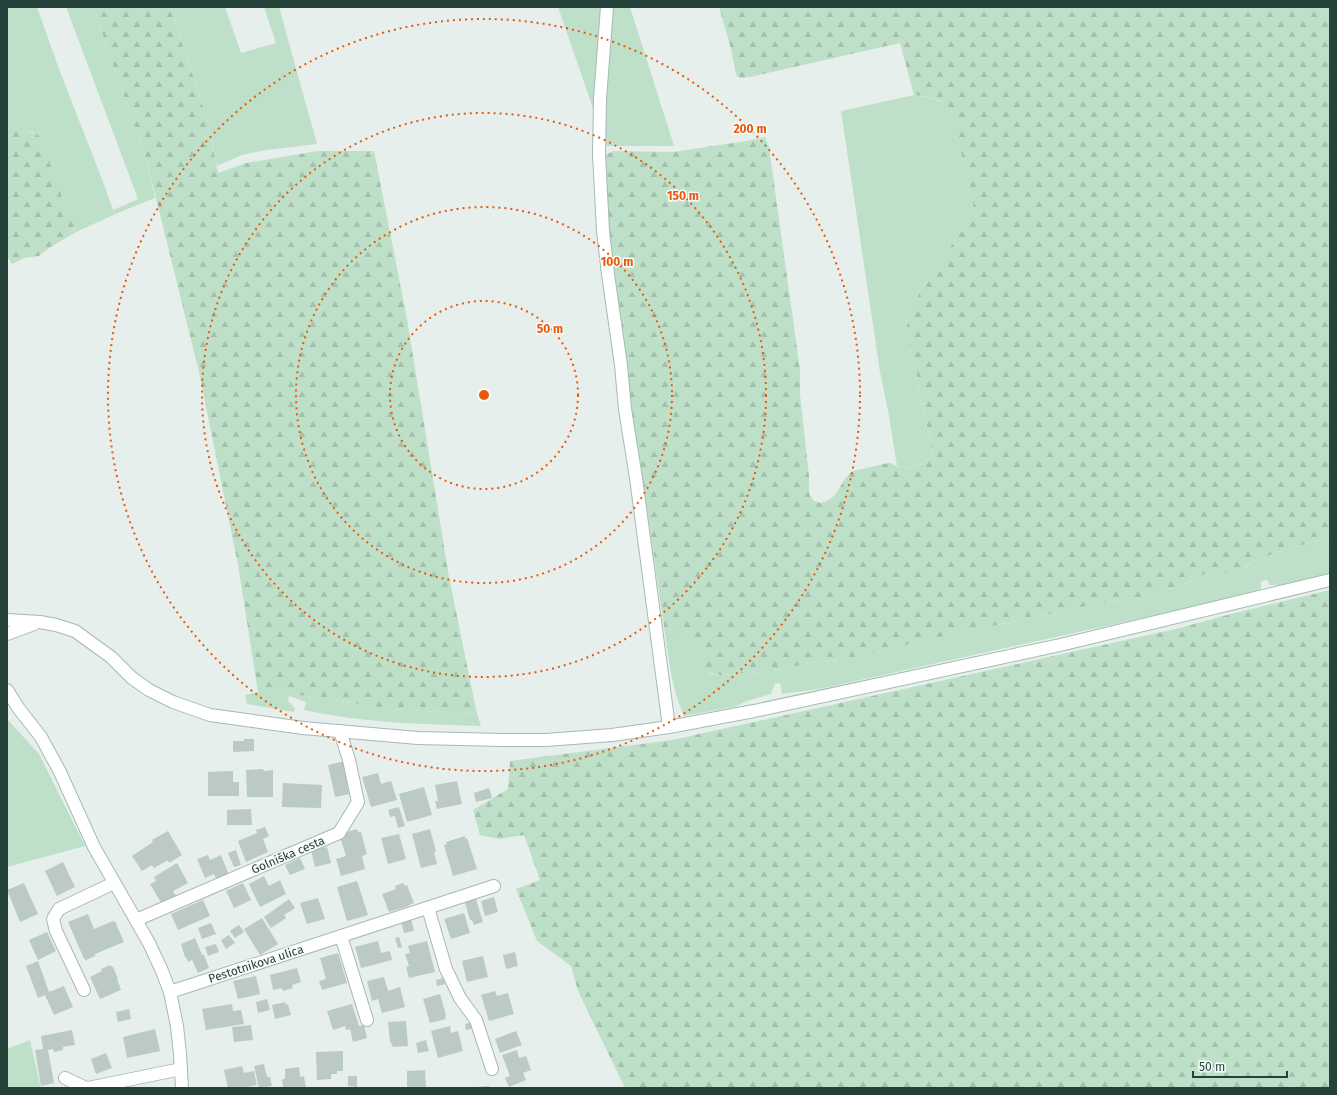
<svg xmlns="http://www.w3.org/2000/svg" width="1337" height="1095" viewBox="0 0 1337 1095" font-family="'Fira Sans',sans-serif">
	<defs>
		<pattern id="forest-firs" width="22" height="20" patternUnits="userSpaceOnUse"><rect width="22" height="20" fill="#bfe0c8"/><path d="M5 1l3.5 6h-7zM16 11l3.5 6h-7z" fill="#a4c1ad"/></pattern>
	</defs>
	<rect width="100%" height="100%" fill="#e6efeb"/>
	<g fill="#bfe0c8">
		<path d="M7,7h30l22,62 46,118 8,23 25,-11 -72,-192h28l13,42 39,109 9,40 -35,14 -44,20 -9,-20 -4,-5 -29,-75c-9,-1 -21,-2 -27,-8z"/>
		<path d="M170,7h55l16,46 35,-10 -12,-36h15l38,137 -51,6 -24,5 -25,11 -10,-48z"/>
		<path d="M558,7h45l-7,106 -2,-2z"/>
		<path d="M611,7h19l44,139h-67l-3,-4 -1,-42z"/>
		<path d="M914,95l21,4 14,6 5,16 20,88 -2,6 -52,76 -13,48 9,32 16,81c-2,13 -24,18 -35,14l-8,-50 -9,-44 -39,-261z"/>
		<path d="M1330,537v37l-47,11h-13l-3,-5 -6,1v8l-46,13 -391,86 -42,6 -2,-11 -5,1 -4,10 -24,7 -13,6 -50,9c-13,-29 -15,-57 -20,-89 9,4 19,6 26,12 11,7 15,24 20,35l11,1 51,-4 52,-11 19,1 78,-20 170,-36 56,-9 31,-9 29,-14h22l17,-6 9,-6 23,-9z"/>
		<path d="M266,690l126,19 85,5 4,12c-59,-2 -119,-3 -177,-16l2,-8 -17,-6 -1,5 7,7 -1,4 -47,-8 -2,-9z"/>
		<path d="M7,719l32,35 46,92 -78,21z"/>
		<path d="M30,1040l11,48h-34v-39z"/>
	</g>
	<g fill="url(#forest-firs)">
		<path d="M94,7h76l37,111 11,55 28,-10 71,-12h57l33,168 42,258 28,137 -85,-5 -126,-19 -8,2 -20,-127 -39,-193 -53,-214 -39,-109z"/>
		<path d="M719,7h611v530l-52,15 -23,9 -17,10 -9,2h-22l-29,14 -31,9 -56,9 -170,36 -78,20 -19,-1 -52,11 -51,4 -18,-3c0,-5 1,-11 0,-15 -6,-18 -23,-23 -39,-30l-24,-167 -5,-21 -25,-179 -7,-104 10,-5 60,1 73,-11 19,-4 4,10 31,223v24l9,82v18l4,6 7,3c22,-5 18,-22 33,-32 8,-1 30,-8 37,-8 3,1 6,3 8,4 12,2 32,-2 34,-15l-16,-81 -9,-32v-14l13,-34 52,-76 2,-6 -23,-99c-6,-12 -25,-13 -37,-15l-14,-52 -150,34 -10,1 -4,-3 -5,-26z"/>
		<path d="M7,124c8,8 23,5 32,12l21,53 3,18 4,5 8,2 2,9 -4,5 3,4 -27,16 -10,8 -15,2 -12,6 -5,-8z"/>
		<path d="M1330,590v498h-705l-47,-97 -7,-25 -34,-25 -21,-52 24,-9 -16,-45 -25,4 -19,-4 -7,-25 35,-21 2,-28 162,-21 508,-112 39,-11z"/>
	</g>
	<g fill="#bbcac4">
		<path d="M244,739h10v12l-21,1v-11h11z"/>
		<path d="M345,761l5,23 -3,1 2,9 -14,3 -7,-32z"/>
		<path d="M263,769l1,2 9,-1v27h-26l-1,-27z"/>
		<path d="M233,771v11h6v14h-31v-24z"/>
		<path d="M378,773l3,11 10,-3 6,19 -26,7 -9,-30z"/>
		<path d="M457,781l5,23 -25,5 -2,-8h3l-3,-16z"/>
		<path d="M283,783l39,2 -1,23 -39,-1z"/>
		<path d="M424,787l8,28 -25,7 -8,-28z"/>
		<path d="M489,788l3,10 -16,4 -2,-9z"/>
		<path d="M399,807l6,19 -7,2 -3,-12 -5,1 -2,-7z"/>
		<path d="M251,809l1,16h-25v-15z"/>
		<path d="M265,827l4,9 -6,3 5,13 -22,10 -8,-21 19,-8 -1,-3z"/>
		<path d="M357,829l1,3h3l6,22 -5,2 3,13 -24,7 -5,-17 10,-3 -6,-19 2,-4z"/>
		<path d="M430,829l6,22 -2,1 3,12 -16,4 -9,-34z"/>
		<path d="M168,831l14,24 -13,8 -1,-3 -14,8 -2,-3 -10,6 -10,-15 21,-14 -1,-2z"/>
		<path d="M399,834l7,25 -18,5 -7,-26z"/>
		<path d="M465,836v3l2,-1 10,31 -24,7 -9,-31 3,-1 -1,-2z"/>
		<path d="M327,847l4,16 -16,4 -4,-17z"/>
		<path d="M236,850l5,15 -7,2 -6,-14z"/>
		<path d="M208,855l2,5 11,-5 8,20 -12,6 -3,-7 -9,4 -8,-19z"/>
		<path d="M300,858l5,11 -15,6 -5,-10z"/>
		<path d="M63,862l12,25 -18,9 -12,-25z"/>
		<path d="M177,863l11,20 -15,8 3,5 -14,8 -12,-20 6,-3 -2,-4z"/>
		<path d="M264,876l5,10 11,-6 6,14 -26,13 -11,-23z"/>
		<path d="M357,881l11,34 -21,6 -10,-34z"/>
		<path d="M24,883l14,31 -18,8 -13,-32z"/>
		<path d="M243,883l8,17 -17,8 -8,-17z"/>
		<path d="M403,883l2,3 2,-1 7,18 -5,2v1l-20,6 -7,-18 14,-5 -1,-3z"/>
		<path d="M475,896l8,26 -9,3 -2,-5h-2l-6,-21z"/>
		<path d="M494,897l4,15 -13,4 -4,-15z"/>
		<path d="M318,898l7,21 -18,5 -7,-21z"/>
		<path d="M289,899l6,9 -11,7 2,3 -15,10 -7,-11z"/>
		<path d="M203,900l7,16 -32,14 -7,-16z"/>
		<path d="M464,913l6,20 -19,6 -7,-20z"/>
		<path d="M88,914l6,15 19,-8v1l2,-1 9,21 -29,12v2l-9,4 -2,-1 -16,-37z"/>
		<path d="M262,918l16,26 -18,11 -16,-26z"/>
		<path d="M411,919l3,12 -10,2 -3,-12z"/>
		<path d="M211,923l5,11 -14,5 -4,-11z"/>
		<path d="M239,925l5,7 -9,6 -5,-7z"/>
		<path d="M47,932l9,19 -18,9 -9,-20z"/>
		<path d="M229,935l6,8 -9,6 -5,-9z"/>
		<path d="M399,937l3,10 -4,1 -3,-10z"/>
		<path d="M195,938l7,17h2l5,13 -11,5 -6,-13 -4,2 -2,-5h-1l-4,-13z"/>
		<path d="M378,941l3,12 9,-2 2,9 -31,8 -6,-21z"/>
		<path d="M427,941l8,31 -26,6 -3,-11 3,-1 -4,-12 5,-1 -2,-7z"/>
		<path d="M216,944l3,8 -11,4 -3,-9z"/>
		<path d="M515,952l3,14 -12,3 -3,-14z"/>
		<path d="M338,953l9,30 -25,7 -3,-9 7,-2 -6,-21z"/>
		<path d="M483,956l5,21 -21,5 -5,-21z"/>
		<path d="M38,961l11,31 15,-6 9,21 -19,8 -9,-20 -7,3 -12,-32z"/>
		<path d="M110,965l2,2h1l5,12h-1l4,11 -21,9 -10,-22 12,-6 -1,-2z"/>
		<path d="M297,968l4,14 -9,3 1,3 -10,3 -1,-3 -9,2 -3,-15z"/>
		<path d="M256,976l4,18 -22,5 -5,-18z"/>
		<path d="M384,977l4,14 12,-4 5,20 -23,6 -4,-14 -6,2 -5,-20z"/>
		<path d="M443,978l2,6 -8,2 -1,-6z"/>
		<path d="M495,991l2,5 11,-3 6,21 -25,7 -8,-26z"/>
		<path d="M440,994l6,21 -1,1 1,3 -16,4 -7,-24z"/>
		<path d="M267,999l3,11 -12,3 -2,-11z"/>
		<path d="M285,1002l1,3 2,-1 3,11 -16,4 -3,-14z"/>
		<path d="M232,1004l1,7 8,-1 3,14 -38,6 -4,-21z"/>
		<path d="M352,1004l7,22 5,-1 3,13 -14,4 -3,-13 -4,1 -1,-4 -12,4 -6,-19z"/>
		<path d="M129,1009l2,10 -13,3 -2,-10z"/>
		<path d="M406,1021l2,25 -15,1 -3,-6 -2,-19z"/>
		<path d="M473,1022l1,6 -8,2 -1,-6z"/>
		<path d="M251,1025l2,15 -19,2 -2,-15z"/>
		<path d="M450,1026l1,7 7,-2 5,20 -25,7 -7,-27z"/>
		<path d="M155,1029l5,22 -33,7 -4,-21z"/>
		<path d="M72,1030l3,15 -12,2v3l-9,2 -1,-3 -5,1 6,33 -13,3 -6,-36 8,-1 -2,-13z"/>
		<path d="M516,1031l6,14 -22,8 -5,-14z"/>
		<path d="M426,1040l3,11 -11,2 -2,-10z"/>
		<path d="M517,1050l2,8 7,-2 5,14 -8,3 3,7 -17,7 -4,-9 5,-2 -8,-21z"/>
		<path d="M343,1051v20h-6v3h-6v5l-14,1 -1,-28z"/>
		<path d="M106,1053l6,15 -16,6 -5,-15z"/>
		<path d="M264,1064l3,13h3l2,9 -13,2 -5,-22z"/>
		<path d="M242,1066l2,7 10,-2 3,14 -16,3h-13l-4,-18z"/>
		<path d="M299,1067l1,10 4,-1 2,12h-23l-1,-9h3v-10z"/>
		<path d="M425,1070l1,18h-19v-17z"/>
		<path d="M348,1076h9v11l-9,-1z"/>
		<path d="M489,1086v2h-14v-1z"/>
	</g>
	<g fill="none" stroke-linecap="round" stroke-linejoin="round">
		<defs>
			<g id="street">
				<path d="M428,908l18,61 14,29 16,22 16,49"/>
				<path d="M136,920l203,-87 19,-31 -9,-42 -9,-29"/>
				<path d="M341,936l26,84"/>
				<path d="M84,990l-28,-59 -3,-12 6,-10 55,-26"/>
				<path d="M170,992l324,-106"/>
				<path d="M65,1078l21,10"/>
				<path d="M88,1088l93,-19"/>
			</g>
			<g id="secondary">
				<path d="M607,7l-7,92 -1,55 4,77 5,43 13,91 4,44 11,69 33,249"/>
				<path d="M7,620l33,2 16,3 19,6 36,26 21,21 17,12 24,12 37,13 93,13 115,10 85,2h43l66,-5 57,-8 85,-16 306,-66 270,-65"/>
				<path d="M7,634l27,-10"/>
				<path d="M7,690l12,19 22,28 19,35 34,75 55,96 13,28 8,21 7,34 3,28 2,34"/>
			</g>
		</defs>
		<use href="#street" stroke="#a8b8b2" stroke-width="14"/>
		<use href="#secondary" stroke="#a4bbb3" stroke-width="14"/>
		<use href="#street" stroke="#fff" stroke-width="12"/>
		<use href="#secondary" stroke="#fff" stroke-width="12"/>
	</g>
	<g fill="none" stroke="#e8590c" stroke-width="2" stroke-dasharray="2 4">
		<circle cx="484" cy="395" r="94"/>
		<circle cx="484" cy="395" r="188"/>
		<circle cx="484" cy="395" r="282"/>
		<circle cx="484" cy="395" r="376"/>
	</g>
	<g text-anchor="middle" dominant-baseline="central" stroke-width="3" stroke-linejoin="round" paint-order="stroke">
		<g font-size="12" fill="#24423a" stroke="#f7fbf9">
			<text transform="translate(288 855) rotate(-23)">Golniška cesta</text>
			<text transform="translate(256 964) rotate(-18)">Pestotnikova ulica</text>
		</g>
	</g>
	<circle cx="484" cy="395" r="6" fill="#e8590c" stroke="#f7fbf9" stroke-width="2"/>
	<g font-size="12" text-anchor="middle" font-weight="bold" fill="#e8590c" stroke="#f7fbf9" stroke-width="3" stroke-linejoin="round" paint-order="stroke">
		<text x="750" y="133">200 m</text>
		<text x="683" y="200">150 m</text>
		<text x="617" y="266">100 m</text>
		<text x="550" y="333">50 m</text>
	</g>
	<rect width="1337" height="1095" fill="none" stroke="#24423a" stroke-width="16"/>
	<path d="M1193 1071v6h94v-6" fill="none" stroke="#24423a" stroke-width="2"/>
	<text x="1199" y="1071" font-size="12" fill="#24423a" stroke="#f7fbf9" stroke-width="3" paint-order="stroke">50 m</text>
</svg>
